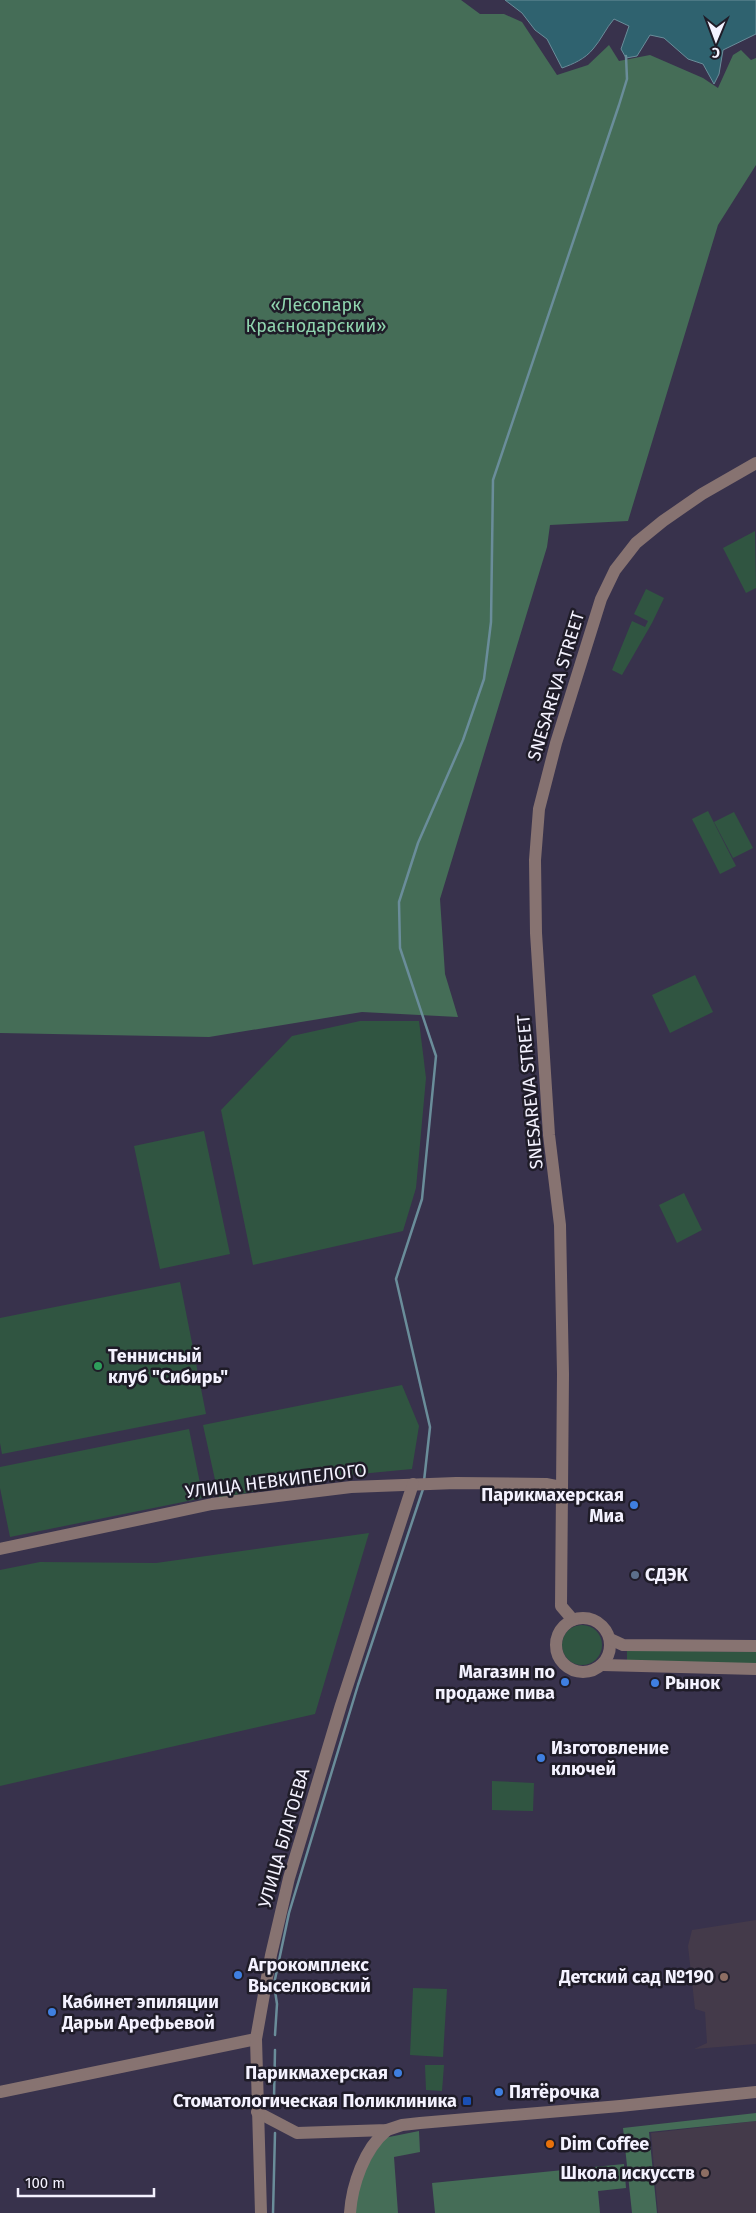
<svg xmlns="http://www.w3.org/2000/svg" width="756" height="2213" viewBox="0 0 756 2213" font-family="'Fira Sans',sans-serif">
	<rect width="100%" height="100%" fill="#38324c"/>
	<g fill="#443a4a">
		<path d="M756,1920v124l-62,5 13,-6 -2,-31 -10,-3 -7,-63 4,-16z"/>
		<path d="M756,2121v92h-98l-7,-80z"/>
	</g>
	<g fill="#305541">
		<path d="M755,531l1,57 -10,5 -23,-45z"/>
		<path d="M646,589l18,9 -12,25 -30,52 -10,-5 20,-49 13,6 3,-6 -14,-7z"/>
		<path d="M708,811l28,55 -16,8 -28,-55z"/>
		<path d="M734,812l19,36 -20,10 -19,-36z"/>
		<path d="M695,975l18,37 -43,21 -18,-38z"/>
		<path d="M360,1021h59l7,57 -10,110 -13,43 -150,34 -32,-155 71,-74z"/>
		<path d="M204,1131l26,123 -70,15 -26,-123z"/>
		<path d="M684,1193l18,37 -25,13 -18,-38z"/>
		<path d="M180,1282l26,132 -204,40 -2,-11v-125z"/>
		<path d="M402,1385l17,41 -7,43 -73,7 -120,22 -16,-73z"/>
		<path d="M189,1429l14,69 -193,39 -10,-49v-21z"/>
		<path d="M369,1533l-54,181 -315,72v-216l40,-8 116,1z"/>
		<circle cx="582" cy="1645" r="20"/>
		<path d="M627,1650l129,2v12l-129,-2z"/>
		<path d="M492,1781l42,2 -1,28 -41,-1z"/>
		<path d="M413,1988l34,1 -4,68 -33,-2z"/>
		<path d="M425,2065h19l-2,26 -16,-1z"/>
	</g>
	<g fill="#456d57">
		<path d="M0,0h461l19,14h24l18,8 35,53 31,-10 21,-20 10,16 31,-6 53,23 15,10 15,-33 8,-5 10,10 5,-2v107l-38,60 -90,296 -78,4 -3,22 -107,352 5,75 13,43 -96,-5 -153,25 -209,-4z"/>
		<path d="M756,2113v8l-107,11 8,81h-25l-9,-85z"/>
		<path d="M419,2131l1,21 -26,5 4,56h-45l4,-31 27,-44z"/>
		<path d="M624,2164l2,24 -28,3 2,22h-165l-3,-30z"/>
	</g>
	<path fill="#2f626f" stroke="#6a8d9a" d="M505,0h251v34l-33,16 -4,24 -5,10 -11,-20 -15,-5 -24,-21 -14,-3 -13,21 -11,2 -5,-9 8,-23 -15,-7c-8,9 -13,21 -21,30 -8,10 -20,15 -31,19l-15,-29 -12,-9 -13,-17z"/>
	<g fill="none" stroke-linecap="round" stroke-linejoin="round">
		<g stroke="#6a8d9a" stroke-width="2.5">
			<path d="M424,1481l6,-54 -34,-148 26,-80 14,-143 -36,-108 -1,-46 19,-59 45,-103 21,-61 7,-57 2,-142 126,-375 8,-26 -1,-23"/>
			<path d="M275,2035l2,-31 -3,-20 15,-71 69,-228 65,-196"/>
			<path d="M274,2100l1,-50"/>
			<path d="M273,2213l2,-80"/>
		</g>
		<g stroke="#877371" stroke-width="12">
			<path d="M0,1549l212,-45 139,-17 105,-4 90,1 15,3"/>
			<circle cx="583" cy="1645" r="27"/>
			<path d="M573,1620l-12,-14 2,-232 -3,-149 -11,-90 -13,-202 -1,-73 4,-51 17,-66 45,-144 14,-29 21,-27 27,-22 39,-27 54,-31"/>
			<path d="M610,1639l13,6 133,1"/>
			<path d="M603,1665l153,4"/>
			<path d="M0,2092l256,-53"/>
			<path d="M257,2112l40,21 90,-3 15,-5 18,-2 200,-17 136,-14"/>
			<path d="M261,2213l-5,-174 15,-84 18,-77 52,-173 72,-221"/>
			<path d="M350,2213c2,-28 14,-64 37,-83"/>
		</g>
	</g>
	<circle fill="#2e9e5b" stroke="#1f1c28" stroke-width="2" cx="98" cy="1366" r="5"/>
	<g fill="#3f7fe0" stroke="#1f1c28" stroke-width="2">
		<circle cx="634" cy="1505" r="5"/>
		<circle cx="565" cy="1682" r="5"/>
		<circle cx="655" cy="1683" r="5"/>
		<circle cx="541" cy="1758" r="5"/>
		<circle cx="238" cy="1975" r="5"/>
		<circle cx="52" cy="2012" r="5"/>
		<circle cx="398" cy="2073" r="5"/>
		<circle cx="499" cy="2092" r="5"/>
	</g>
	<circle fill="#5c6f8a" stroke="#1f1c28" stroke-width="2" cx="635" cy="1575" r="5"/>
	<g fill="#8d6e63" stroke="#1f1c28" stroke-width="2">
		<circle cx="724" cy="1977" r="5"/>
		<circle cx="705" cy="2173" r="5"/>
	</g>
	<rect fill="#1a4fb4" stroke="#1f1c28" stroke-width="2" x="462" y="2096" width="10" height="10" rx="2.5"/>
	<circle fill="#e8710a" stroke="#1f1c28" stroke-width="2" cx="550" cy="2144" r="5"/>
	<g text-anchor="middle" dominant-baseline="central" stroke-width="5" stroke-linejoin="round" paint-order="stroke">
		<g font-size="18" fill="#8fd4ae" stroke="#1f1c28">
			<text x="316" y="305">«Лесопарк<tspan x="316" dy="21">Краснодарский»</tspan></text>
		</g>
		<g font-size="18" fill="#f4f2ff" stroke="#1f1c28">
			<text transform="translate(556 686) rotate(-73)">SNESAREVA STREET</text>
			<text transform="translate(530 1092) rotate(-95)">SNESAREVA STREET</text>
			<text transform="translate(276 1481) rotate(-7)">УЛИЦА НЕВКИПЕЛОГО</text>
			<text transform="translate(284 1838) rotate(-74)">УЛИЦА БЛАГОЕВА</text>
		</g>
		<g font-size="18" font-weight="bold" fill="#f4f2ff" stroke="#1f1c28" text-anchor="start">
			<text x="108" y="1356">Теннисный<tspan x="108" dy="21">клуб "Сибирь"</tspan></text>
			<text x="624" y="1495" text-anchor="end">Парикмахерская<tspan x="624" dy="21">Миа</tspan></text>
			<text x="645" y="1575">СДЭК</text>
			<text x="555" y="1672" text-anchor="end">Магазин по<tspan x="555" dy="21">продаже пива</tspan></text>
			<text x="665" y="1683">Рынок</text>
			<text x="551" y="1748">Изготовление<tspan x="551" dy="21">ключей</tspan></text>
			<text x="248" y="1965">Агрокомплекс<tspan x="248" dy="21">Выселковский</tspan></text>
			<text x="714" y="1977" text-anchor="end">Детский сад №190</text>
			<text x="62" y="2002">Кабинет эпиляции<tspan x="62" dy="21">Дарьи Арефьевой</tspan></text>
			<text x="388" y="2073" text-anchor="end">Парикмахерская</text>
			<text x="509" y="2092">Пятёрочка</text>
			<text x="457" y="2101" text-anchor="end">Стоматологическая Поликлиника</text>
			<text x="560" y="2144">Dim Coffee</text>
			<text x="695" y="2173" text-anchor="end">Школа искусств</text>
		</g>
	</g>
	<g transform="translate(716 40) rotate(181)" stroke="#1f1c28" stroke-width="4" paint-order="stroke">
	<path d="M0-4L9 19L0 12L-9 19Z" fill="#f4f2ff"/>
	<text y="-8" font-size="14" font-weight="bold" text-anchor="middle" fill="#f4f2ff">С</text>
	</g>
	<path d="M18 2188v8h136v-8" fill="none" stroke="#f4f2ff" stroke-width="2.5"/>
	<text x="25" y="2188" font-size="15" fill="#f4f2ff" stroke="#1f1c28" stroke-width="4" paint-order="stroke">100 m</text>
</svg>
